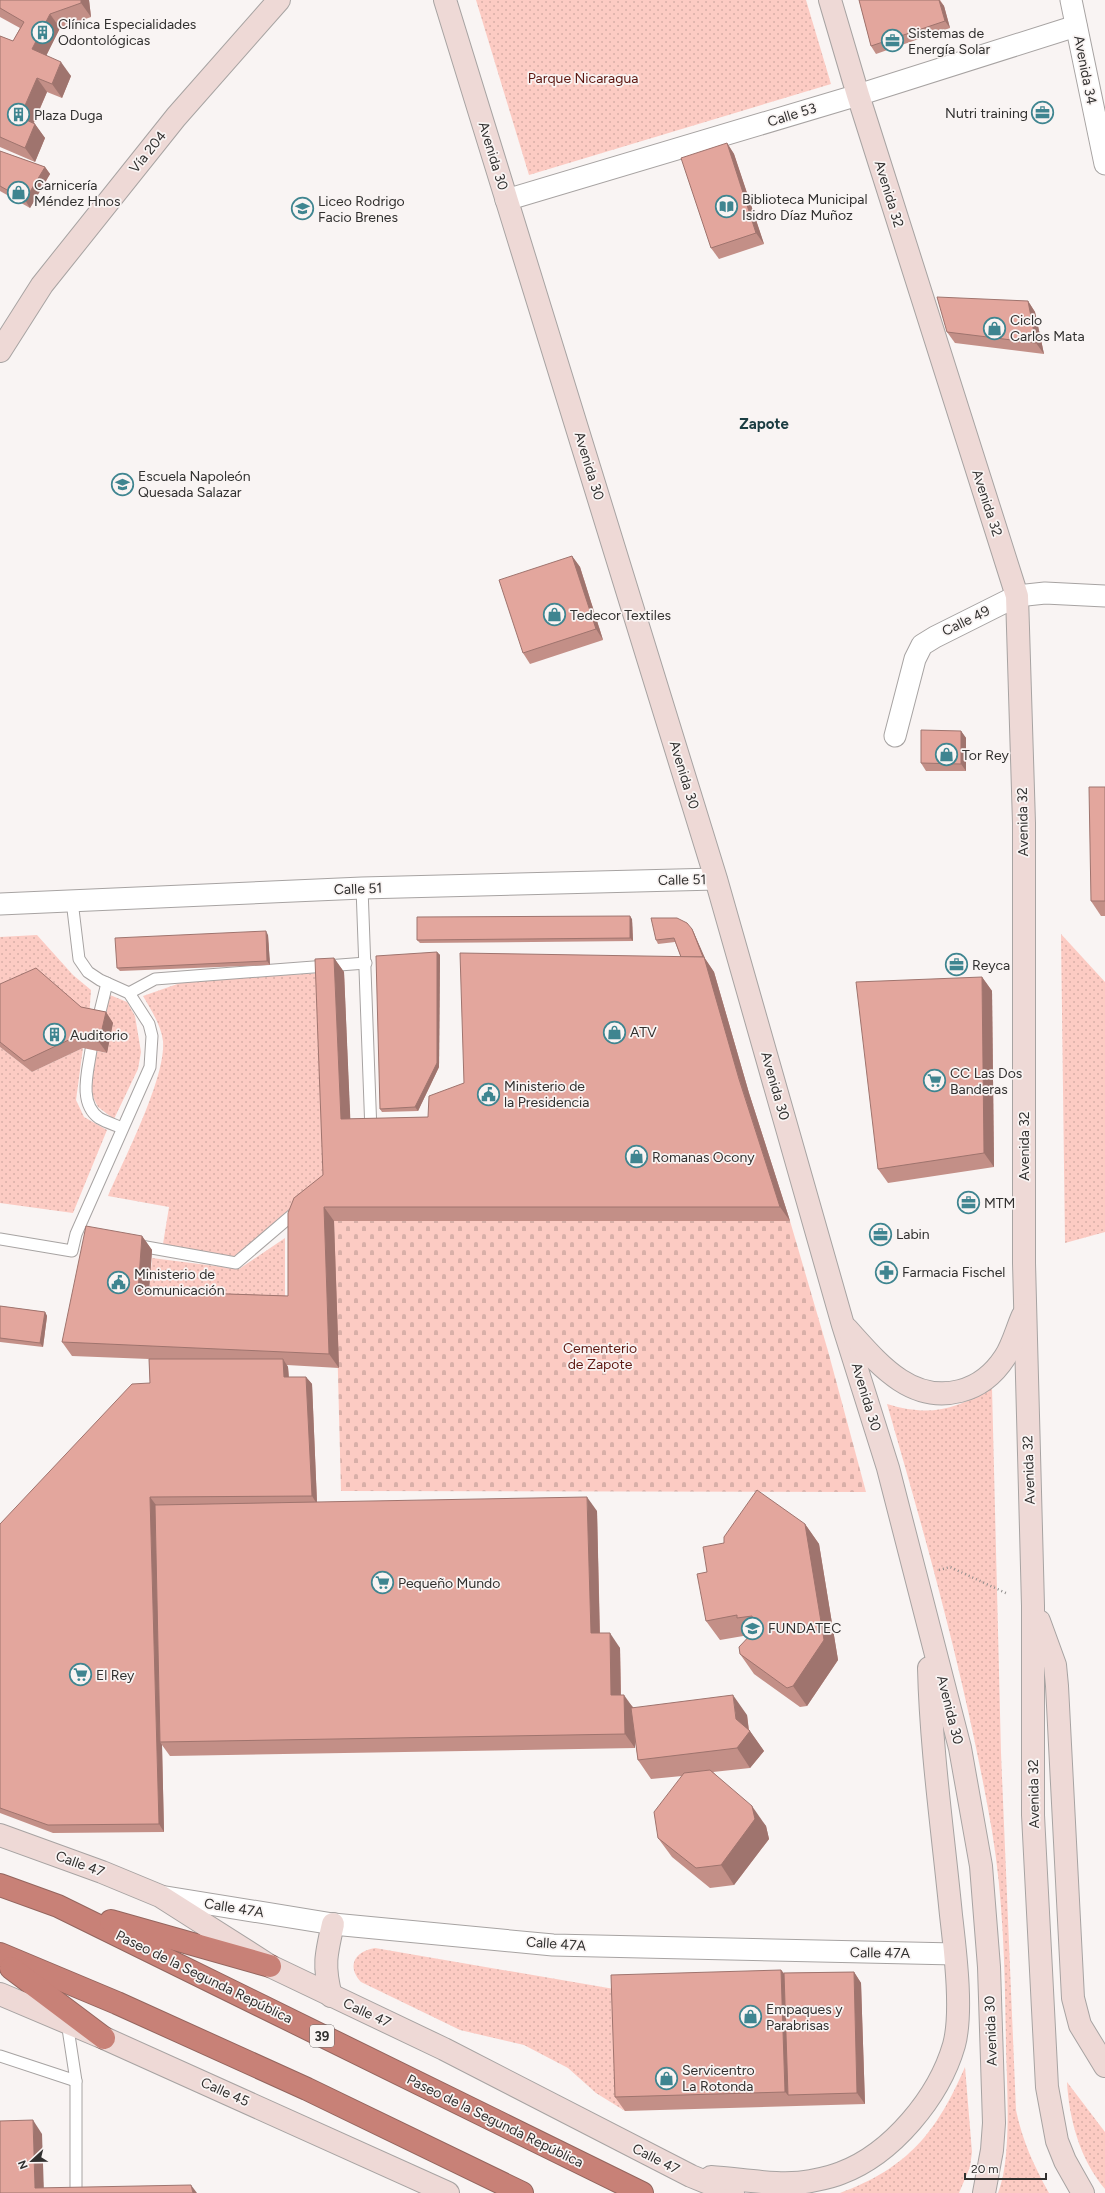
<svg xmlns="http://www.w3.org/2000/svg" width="1105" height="2193" viewBox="0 0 1105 2193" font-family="Figtree,sans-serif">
	<defs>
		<pattern id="green-dots" width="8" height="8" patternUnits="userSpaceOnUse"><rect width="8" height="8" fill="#fccbc3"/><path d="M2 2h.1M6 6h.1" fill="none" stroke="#d8afa8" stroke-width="1.8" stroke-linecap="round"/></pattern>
		<pattern id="cemetery-stones" width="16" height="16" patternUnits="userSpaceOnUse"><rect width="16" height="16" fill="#fccbc3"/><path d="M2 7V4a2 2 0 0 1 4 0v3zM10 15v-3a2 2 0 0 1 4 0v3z" fill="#d8afa8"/></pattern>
	</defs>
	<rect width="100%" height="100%" fill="#f9f4f3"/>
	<g fill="url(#green-dots)">
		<path d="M476,0h330l25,84 -302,91z"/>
		<path d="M1061,934l44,48v250l-40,11z"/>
		<path d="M37,935l36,40 18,15 -2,28 -89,-20v-61z"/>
		<path d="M320,973l4,207 -89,77 -72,-13 6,-37 -61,-11c16,-37 58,-118 55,-155 -2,-16 -12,-31 -20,-45l43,-15z"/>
		<path d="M110,995l17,7 8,14 6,36 -3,17 -24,50 -16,-12 -4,-8 -3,-9 5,-39 11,2 6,-30 -9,-2z"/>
		<path d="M0,1047l32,25 51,-24 -7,52 8,17 23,13 -34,83 -73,-10z"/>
		<path d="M285,1238v72l-137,-5 4,-47 87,11z"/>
		<path d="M992,1388l9,365 15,357c6,30 18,56 33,83h-51c14,-35 9,-106 8,-145 -1,-72 -2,-145 -14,-217 -25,-145 -64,-286 -105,-427 43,13 67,6 105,-16z"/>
		<path d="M375,1948l245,42 5,121 -29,-18 -28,-25 -44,-23 -64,-15 -99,-48c-15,-16 -6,-31 14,-34z"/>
		<path d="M965,2067l7,85 -2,15 -11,26h-119c68,-25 97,-61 125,-126z"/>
		<path d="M1067,2082l38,50v57c-25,-29 -36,-70 -38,-107z"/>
	</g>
	<path fill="url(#cemetery-stones)" d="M334,1221h456l38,130 38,141 -525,-1z"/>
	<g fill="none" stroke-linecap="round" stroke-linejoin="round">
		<defs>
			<g id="lane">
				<path d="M362,888l9,244"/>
				<path d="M129,993l26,-14 211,-16"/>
				<path d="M98,1020l9,-37"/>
				<path d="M91,1050c-3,21 -13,53 8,68 7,4 16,7 23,10"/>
				<path d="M0,1239l72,12 4,-17 74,-167 2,-31 -3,-12 -20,-31 -29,-13 -12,-8 -9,-13 -7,-58"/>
				<path d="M135,1245l101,18 62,-53"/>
				<path d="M67,2022l9,59v112"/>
				<path d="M0,2056l76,25"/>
			</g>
			<g id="street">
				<path d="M1071,0l34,164"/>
				<path d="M506,200l352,-105 218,-69"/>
				<path d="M895,736l20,-77 7,-14 13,-8 82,-41 28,-3 60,3"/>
				<path d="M0,904l362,-16 354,-9"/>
				<path d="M160,1896l173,28 220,21 402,9"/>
			</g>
			<g id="secondary">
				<path d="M445,0l271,879 127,446 45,143 72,280 21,118 8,101 5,156 -2,27 -8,43"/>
				<path d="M830,0l28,95 159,501 7,227v440l9,343v209l14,272 10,54 8,20 18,32"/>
				<path d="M0,351l42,-66 134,-168 103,-117"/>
				<path d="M847,1329c30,33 63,75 113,62 20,-5 34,-17 45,-34 8,-12 12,-29 18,-42"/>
				<path d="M1039,1621l16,44 2,21 16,312 7,27 25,41"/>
				<path d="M0,1835l102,37 58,24 110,70 174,83 247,127 42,17"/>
				<path d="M0,1994l104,44 344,155"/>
				<path d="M331,1996c-8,-30 -5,-42 2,-72"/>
				<path d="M711,2177c32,2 69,10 100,4 10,-2 21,-4 30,-8 51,-19 98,-76 113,-128 9,-33 1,-95 -3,-130 -8,-82 -20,-165 -22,-247"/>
			</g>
			<g id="highway">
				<path d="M0,1885l58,21 584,287"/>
				<path d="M111,1921l159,45"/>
				<path d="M0,1954l117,49 190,86 215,104"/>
				<path d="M11,1968l93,70"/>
			</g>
		</defs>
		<use href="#lane" stroke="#a7a3a2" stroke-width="13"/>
		<use href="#street" stroke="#a7a3a2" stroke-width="23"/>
		<use href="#secondary" stroke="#a7a3a2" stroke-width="24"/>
		<use href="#highway" stroke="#93655e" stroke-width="24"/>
		<path stroke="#8f8c8b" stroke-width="2.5" stroke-dasharray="1 3" stroke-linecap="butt" d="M939,1570l11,-3 58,27"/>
		<use href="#lane" stroke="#fff" stroke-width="11"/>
		<use href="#street" stroke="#fff" stroke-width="21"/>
		<use href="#secondary" stroke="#eed9d6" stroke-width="22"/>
		<use href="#highway" stroke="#c88177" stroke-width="22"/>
	</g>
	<g fill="#c38f87">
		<path d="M0,0h89l2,17 -31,11 -14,28 25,20 -9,22 -15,-6 -13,31 11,15 -10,24 -35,-15v-111l13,5 7,-13 -20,-11z"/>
		<path d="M859,0h81l4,6 6,22 -74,26 -5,-8z"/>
		<path d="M727,143l7,11 30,90 -45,15 -8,-11z"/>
		<path d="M0,151l45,16 5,7 -20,34 -30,-17z"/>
		<path d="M1028,301l7,11 9,42 -89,-11 -8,-11z"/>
		<path d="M572,556l8,11 23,73 -73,24 -7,-11z"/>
		<path d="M961,731l5,7v33h-40l-5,-8z"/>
		<path d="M1105,787v129h-4l-10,-15z"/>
		<path d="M632,919l1,22 -213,2 -3,-3z"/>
		<path d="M692,929l2,4 10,24 10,15 35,121 41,128h-456l5,147 -52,-3 1,2 1,10h17l6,7 5,118 280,9 3,122 20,15 1,47 13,13 113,7 2,15 15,21 -14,17 -37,4 53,54 3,13 -35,46 -24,3 -38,-31 -14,-19 24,-62 -31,3 -13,-19 -3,-20v8l-465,8 -8,-11 2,87 -111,1 -53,-20v-289l150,-141 -1,-24 -77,-3 -10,-14 80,-106 10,14 -3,41 139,5 35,-121 11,-217 10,14 6,147 78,-2 36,-34 217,-126 -6,-15 -17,2 -2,-4z"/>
		<path d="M268,935l2,30 -150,6 -3,-3z"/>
		<path d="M437,952l3,3 -1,112 -21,44 -36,1 -2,-3z"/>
		<path d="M982,977l10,14 2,176 -106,16 -10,-14z"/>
		<path d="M0,984l81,23 25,5 7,11 -6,30 -24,-5 -51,24 -32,-25z"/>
		<path d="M0,1306l45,6 2,4 -4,31 -43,-5z"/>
		<path d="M805,1524l14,20 19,116 -31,46 -7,1 -46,-33 -14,-20 9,-19 -29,5 -14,-19 1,-49 17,-29z"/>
		<path d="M781,1970l3,3 70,-1 7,11 4,121 -240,7 -10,-14z"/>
	</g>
	<g fill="#9f746e">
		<path d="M81,0h8l2,17 -10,-14z"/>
		<path d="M939,0l5,6 6,22 -5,-7z"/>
		<path d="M50,14l10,14 -18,36 -10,-15z"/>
		<path d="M61,62l10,14 -9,22 -10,-14z"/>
		<path d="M37,78l10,14 -17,39 -10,-14z"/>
		<path d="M35,124l10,14 -10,24 -10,-14z"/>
		<path d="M727,143l7,11 30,90 -8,-11z"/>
		<path d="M45,167l5,7 -20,34 -5,-8z"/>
		<path d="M1028,301l7,11 9,42 -8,-11z"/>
		<path d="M572,556l8,11 23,73 -7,-11z"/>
		<path d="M961,731l5,7v33l-5,-7z"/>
		<path d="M630,916l2,3 1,22 -3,-3z"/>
		<path d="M692,929l2,4 11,25 -1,-1 10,15 35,121 41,128 -10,-14z"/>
		<path d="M266,931l2,4 2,30 -3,-4z"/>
		<path d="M437,952l3,3 -1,112 -21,44 -3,-4z"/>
		<path d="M334,958l10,14 7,162 -10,-15z"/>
		<path d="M982,977l10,14 2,176 -10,-14z"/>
		<path d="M106,1012l7,11 -6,30 -8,-11z"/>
		<path d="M324,1207l10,14 5,147 -10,-14z"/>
		<path d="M142,1236l10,14 -4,55 -10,-14z"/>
		<path d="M45,1312l2,4 -4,31 -3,-4z"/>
		<path d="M283,1359l5,8 1,17 -5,-7z"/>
		<path d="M306,1377l6,7 5,120 -5,-8z"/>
		<path d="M150,1497l6,8 4,237 2,3 2,87 -5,-8z"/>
		<path d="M587,1497l10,14 3,137 -9,-15z"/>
		<path d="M805,1524l14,20 19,116 -31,46 -14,-20z"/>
		<path d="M610,1633l10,15 1,61 -10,-14z"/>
		<path d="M624,1695l10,14 1,39 -10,-14z"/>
		<path d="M733,1695l14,20 2,18 1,-2 14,20 -14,17 -13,-20 -1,-29z"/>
		<path d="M752,1806l14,20 3,13 -35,46 -13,-20z"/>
		<path d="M781,1970l10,14 -3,111 -3,-3z"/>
		<path d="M854,1972l7,11 4,121 -8,-11z"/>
		<path d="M33,2120l9,14 2,59 -9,-5z"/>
		<path d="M191,2185l6,8h-4z"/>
	</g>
	<g fill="#e3a69d" stroke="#9f746e">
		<path d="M0,0h81v3l-31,11 -18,35 29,13 -9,22 -15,-6 -17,39 15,7 -10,24 -25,-11v-101l13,5 11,-19 -24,-14z"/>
		<path d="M859,0h80l6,21 -74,25z"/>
		<path d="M727,143l29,90 -45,15 -30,-90z"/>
		<path d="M0,151l45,16 -20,33 -25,-14z"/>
		<path d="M937,297l91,4 8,42 -89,-11z"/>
		<path d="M572,556l24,73 -73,24 -24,-73z"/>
		<path d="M921,730l40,1v33l-40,-1z"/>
		<path d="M1089,787h16v114h-14z"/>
		<path d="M630,916v22l-213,2v-23z"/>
		<path d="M651,918h26l10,5 5,6 11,28h-22l-7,-19 -18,2z"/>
		<path d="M266,931l1,30 -150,7 -2,-30z"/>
		<path d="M437,952v111l-22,44 -35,2 -4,-153z"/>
		<path d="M460,953l244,4 35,122 41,128h-456l5,147 -267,-12 24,-116 56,10 -4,55 150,5v-83l6,-15 29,-23 -8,-216 19,-1 7,161 87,-2 1,-21 35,-13z"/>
		<path d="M36,968l45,39 25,5 -7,30 -24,-5 -51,24 -24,-19v-58z"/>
		<path d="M982,977l2,176 -106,16 -22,-187z"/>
		<path d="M0,1306l45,6 -5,31 -40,-5z"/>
		<path d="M149,1359h134l1,18h22l6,119 -162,1 9,327 -111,1 -48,-17v-284l132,-140 18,-1z"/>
		<path d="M757,1490l48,34 19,116 -31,46 -6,2 -47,-34 -1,-7 16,-17 -3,-14 -15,2v-3l-31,6 -9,-47 10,-2 -4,-25 21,-4v-6z"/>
		<path d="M587,1497l4,136h19l1,62h13l1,39 -465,8 -5,-237z"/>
		<path d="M733,1695l3,24 14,12 -13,17 -99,12 -7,-52z"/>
		<path d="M710,1770l42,36 3,13 -34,46 -25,3 -38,-30 -4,-26 30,-39z"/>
		<path d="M781,1970l4,122 -170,5 -4,-122z"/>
		<path d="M854,1972l3,121 -69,2 -4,-122z"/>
		<path d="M33,2120l2,68 156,-3 2,8h-193v-72z"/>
	</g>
	<defs>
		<symbol id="building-ring" viewBox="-11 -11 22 22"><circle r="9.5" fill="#f9f4f3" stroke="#3f8590" stroke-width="1.5"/><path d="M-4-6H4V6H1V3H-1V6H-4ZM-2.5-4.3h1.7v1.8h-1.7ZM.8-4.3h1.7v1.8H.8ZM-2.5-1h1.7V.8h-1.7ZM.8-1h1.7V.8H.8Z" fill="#3f8590"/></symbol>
		<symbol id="office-ring" viewBox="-11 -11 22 22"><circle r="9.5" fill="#f9f4f3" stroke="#3f8590" stroke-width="1.5"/><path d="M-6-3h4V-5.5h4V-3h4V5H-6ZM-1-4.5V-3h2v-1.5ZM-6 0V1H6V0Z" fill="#3f8590"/></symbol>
		<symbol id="shop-ring" viewBox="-11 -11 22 22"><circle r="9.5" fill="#f9f4f3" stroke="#3f8590" stroke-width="1.5"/><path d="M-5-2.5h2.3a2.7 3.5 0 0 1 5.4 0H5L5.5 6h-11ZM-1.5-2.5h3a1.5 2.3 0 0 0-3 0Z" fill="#3f8590"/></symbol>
		<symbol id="library-ring" viewBox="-11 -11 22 22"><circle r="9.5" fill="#f9f4f3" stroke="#3f8590" stroke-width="1.5"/><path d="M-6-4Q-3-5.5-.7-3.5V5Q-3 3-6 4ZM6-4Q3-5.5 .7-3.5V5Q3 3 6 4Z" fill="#3f8590"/></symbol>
		<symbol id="school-ring" viewBox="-11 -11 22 22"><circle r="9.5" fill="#f9f4f3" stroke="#3f8590" stroke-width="1.5"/><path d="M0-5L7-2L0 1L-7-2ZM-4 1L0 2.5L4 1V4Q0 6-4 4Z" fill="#3f8590"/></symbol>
		<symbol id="supermarket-ring" viewBox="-11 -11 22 22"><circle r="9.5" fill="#f9f4f3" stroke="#3f8590" stroke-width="1.5"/><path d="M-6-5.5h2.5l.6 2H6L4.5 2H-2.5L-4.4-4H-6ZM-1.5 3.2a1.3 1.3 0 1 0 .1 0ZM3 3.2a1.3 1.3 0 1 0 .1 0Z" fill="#3f8590"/></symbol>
		<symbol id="civic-ring" viewBox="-11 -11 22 22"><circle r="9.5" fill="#f9f4f3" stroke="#3f8590" stroke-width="1.5"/><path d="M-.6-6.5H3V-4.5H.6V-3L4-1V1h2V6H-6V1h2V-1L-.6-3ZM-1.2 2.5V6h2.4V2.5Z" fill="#3f8590"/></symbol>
		<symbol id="pharmacy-ring" viewBox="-11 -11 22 22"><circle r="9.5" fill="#f9f4f3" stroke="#3f8590" stroke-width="1.5"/><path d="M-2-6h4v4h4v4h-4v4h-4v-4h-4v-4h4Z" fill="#3f8590"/></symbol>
		<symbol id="university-ring" viewBox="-11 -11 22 22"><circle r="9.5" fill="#f9f4f3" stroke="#3f8590" stroke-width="1.5"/><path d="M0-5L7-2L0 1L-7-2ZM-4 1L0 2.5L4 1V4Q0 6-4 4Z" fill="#3f8590"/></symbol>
	</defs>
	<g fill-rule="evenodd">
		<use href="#building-ring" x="30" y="20" width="25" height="25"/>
		<use href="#office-ring" x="880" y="28" width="25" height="25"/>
		<use href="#office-ring" x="1030" y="100" width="25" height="25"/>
		<use href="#building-ring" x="6" y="102" width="25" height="25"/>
		<use href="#shop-ring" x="6" y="180" width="25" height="25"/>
		<use href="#library-ring" x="714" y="194" width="25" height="25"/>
		<use href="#school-ring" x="290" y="196" width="25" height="25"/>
		<use href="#shop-ring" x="982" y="316" width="25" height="25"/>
		<use href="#school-ring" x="110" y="472" width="25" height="25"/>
		<use href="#shop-ring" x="542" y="602" width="25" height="25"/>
		<use href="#shop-ring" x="934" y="742" width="25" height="25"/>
		<use href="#office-ring" x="944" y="952" width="25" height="25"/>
		<use href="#shop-ring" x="602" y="1020" width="25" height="25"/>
		<use href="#building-ring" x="42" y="1022" width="25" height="25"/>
		<use href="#supermarket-ring" x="922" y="1068" width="25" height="25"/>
		<use href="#civic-ring" x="476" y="1082" width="25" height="25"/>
		<use href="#shop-ring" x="624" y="1144" width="25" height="25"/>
		<use href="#office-ring" x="956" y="1190" width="25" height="25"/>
		<use href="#office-ring" x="868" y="1222" width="25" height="25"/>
		<use href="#pharmacy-ring" x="874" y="1260" width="25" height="25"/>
		<use href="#civic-ring" x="106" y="1270" width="25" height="25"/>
		<use href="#supermarket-ring" x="370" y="1570" width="25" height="25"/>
		<use href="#university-ring" x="740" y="1616" width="25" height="25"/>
		<use href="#supermarket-ring" x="68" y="1662" width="25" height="25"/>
		<use href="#shop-ring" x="738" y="2004" width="25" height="25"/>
		<use href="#shop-ring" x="654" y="2066" width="25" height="25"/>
	</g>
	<g text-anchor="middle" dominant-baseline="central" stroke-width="3.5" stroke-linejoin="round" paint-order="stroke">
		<rect fill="#f9f4f3" stroke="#6d6b6a" stroke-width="1" x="310" y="2025" width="24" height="22" rx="3"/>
		<g font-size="13" font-weight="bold" fill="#31302f">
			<text x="322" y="2036">39</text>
		</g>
		<g font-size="14" fill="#31302f" stroke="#f9f4f3" text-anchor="start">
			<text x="58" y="24">Clínica Especialidades<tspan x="58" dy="16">Odontológicas</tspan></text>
			<text x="908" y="33">Sistemas de<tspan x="908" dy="16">Energía Solar</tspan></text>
			<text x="1028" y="113" text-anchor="end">Nutri training</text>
			<text x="34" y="115">Plaza Duga</text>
			<text x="34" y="185">Carnicería<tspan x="34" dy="16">Méndez Hnos</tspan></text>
			<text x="742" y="199">Biblioteca Municipal<tspan x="742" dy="16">Isidro Díaz Muñoz</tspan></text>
			<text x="318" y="201">Liceo Rodrigo<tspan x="318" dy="16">Facio Brenes</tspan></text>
			<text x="1010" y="320">Ciclo<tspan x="1010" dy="16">Carlos Mata</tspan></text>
			<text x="138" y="476">Escuela Napoleón<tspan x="138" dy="16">Quesada Salazar</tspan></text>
			<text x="570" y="615">Tedecor Textiles</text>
			<text x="962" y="755">Tor Rey</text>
			<text x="972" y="965">Reyca</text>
			<text x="630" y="1032">ATV</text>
			<text x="70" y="1035">Auditorio</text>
			<text x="950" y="1073">CC Las Dos<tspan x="950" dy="16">Banderas</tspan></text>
			<text x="504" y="1086">Ministerio de<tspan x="504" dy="16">la Presidencia</tspan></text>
			<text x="652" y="1157">Romanas Ocony</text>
			<text x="984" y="1203">MTM</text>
			<text x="896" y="1234">Labin</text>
			<text x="902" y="1272">Farmacia Fischel</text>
			<text x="134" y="1274">Ministerio de<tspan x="134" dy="16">Comunicación</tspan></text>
			<text x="398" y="1583">Pequeño Mundo</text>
			<text x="768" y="1628">FUNDATEC</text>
			<text x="96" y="1675">El Rey</text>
			<text x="766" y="2009">Empaques y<tspan x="766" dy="16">Parabrisas</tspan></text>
			<text x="682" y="2070">Servicentro<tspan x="682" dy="16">La Rotonda</tspan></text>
		</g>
		<g font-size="14" fill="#31302f" stroke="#f9f4f3">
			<text transform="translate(1085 70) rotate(79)">Avenida 34</text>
			<text transform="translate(792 115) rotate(-17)">Calle 53</text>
			<text transform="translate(148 152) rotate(-51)">Vía 204</text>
			<text transform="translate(493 156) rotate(73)">Avenida 30</text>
			<text transform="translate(889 194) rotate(73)">Avenida 32</text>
			<text transform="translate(589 466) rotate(73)">Avenida 30</text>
			<text transform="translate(987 503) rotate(72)">Avenida 32</text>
			<text transform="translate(966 621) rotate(-26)">Calle 49</text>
			<text transform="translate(684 775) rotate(73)">Avenida 30</text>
			<text transform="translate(1023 822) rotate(-91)">Avenida 32</text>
			<text transform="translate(682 880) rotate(-1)">Calle 51</text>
			<text transform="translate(358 889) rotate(-2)">Calle 51</text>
			<text transform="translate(775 1086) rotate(74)">Avenida 30</text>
			<text transform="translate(1024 1146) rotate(-90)">Avenida 32</text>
			<text transform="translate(866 1397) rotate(73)">Avenida 30</text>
			<text transform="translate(1029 1470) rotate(-92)">Avenida 32</text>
			<text transform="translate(950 1710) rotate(76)">Avenida 30</text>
			<text transform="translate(1034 1794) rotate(-91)">Avenida 32</text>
			<text transform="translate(80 1864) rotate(20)">Calle 47</text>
			<text transform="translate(234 1908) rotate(9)">Calle 47A</text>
			<text transform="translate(556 1944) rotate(4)">Calle 47A</text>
			<text transform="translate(880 1953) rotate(1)">Calle 47A</text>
			<text transform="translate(204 1977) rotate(26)">Paseo de la Segunda República</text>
			<text transform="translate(367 2013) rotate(25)">Calle 47</text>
			<text transform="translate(991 2031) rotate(-92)">Avenida 30</text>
			<text transform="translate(225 2092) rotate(24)">Calle 45</text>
			<text transform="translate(495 2121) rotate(26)">Paseo de la Segunda República</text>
			<text transform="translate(656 2159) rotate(27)">Calle 47</text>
		</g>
		<g font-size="14" fill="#5d1711" stroke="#f9f4f3">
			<text x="583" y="78">Parque Nicaragua</text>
			<text x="600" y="1348">Cementerio<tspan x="600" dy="16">de Zapote</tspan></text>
		</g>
		<g font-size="15" font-weight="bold" fill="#1b3d42" stroke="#f9f4f3">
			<text x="764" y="424">Zapote</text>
		</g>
	</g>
	<g transform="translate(32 2161) rotate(248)" stroke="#f9f4f3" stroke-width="3" paint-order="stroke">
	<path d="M0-3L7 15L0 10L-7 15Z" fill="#31302f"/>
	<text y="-6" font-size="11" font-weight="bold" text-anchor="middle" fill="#31302f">N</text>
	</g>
	<path d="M965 2173v6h81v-6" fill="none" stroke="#31302f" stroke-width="2"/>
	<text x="971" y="2173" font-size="12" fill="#31302f" stroke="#f9f4f3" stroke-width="3" paint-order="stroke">20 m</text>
</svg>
